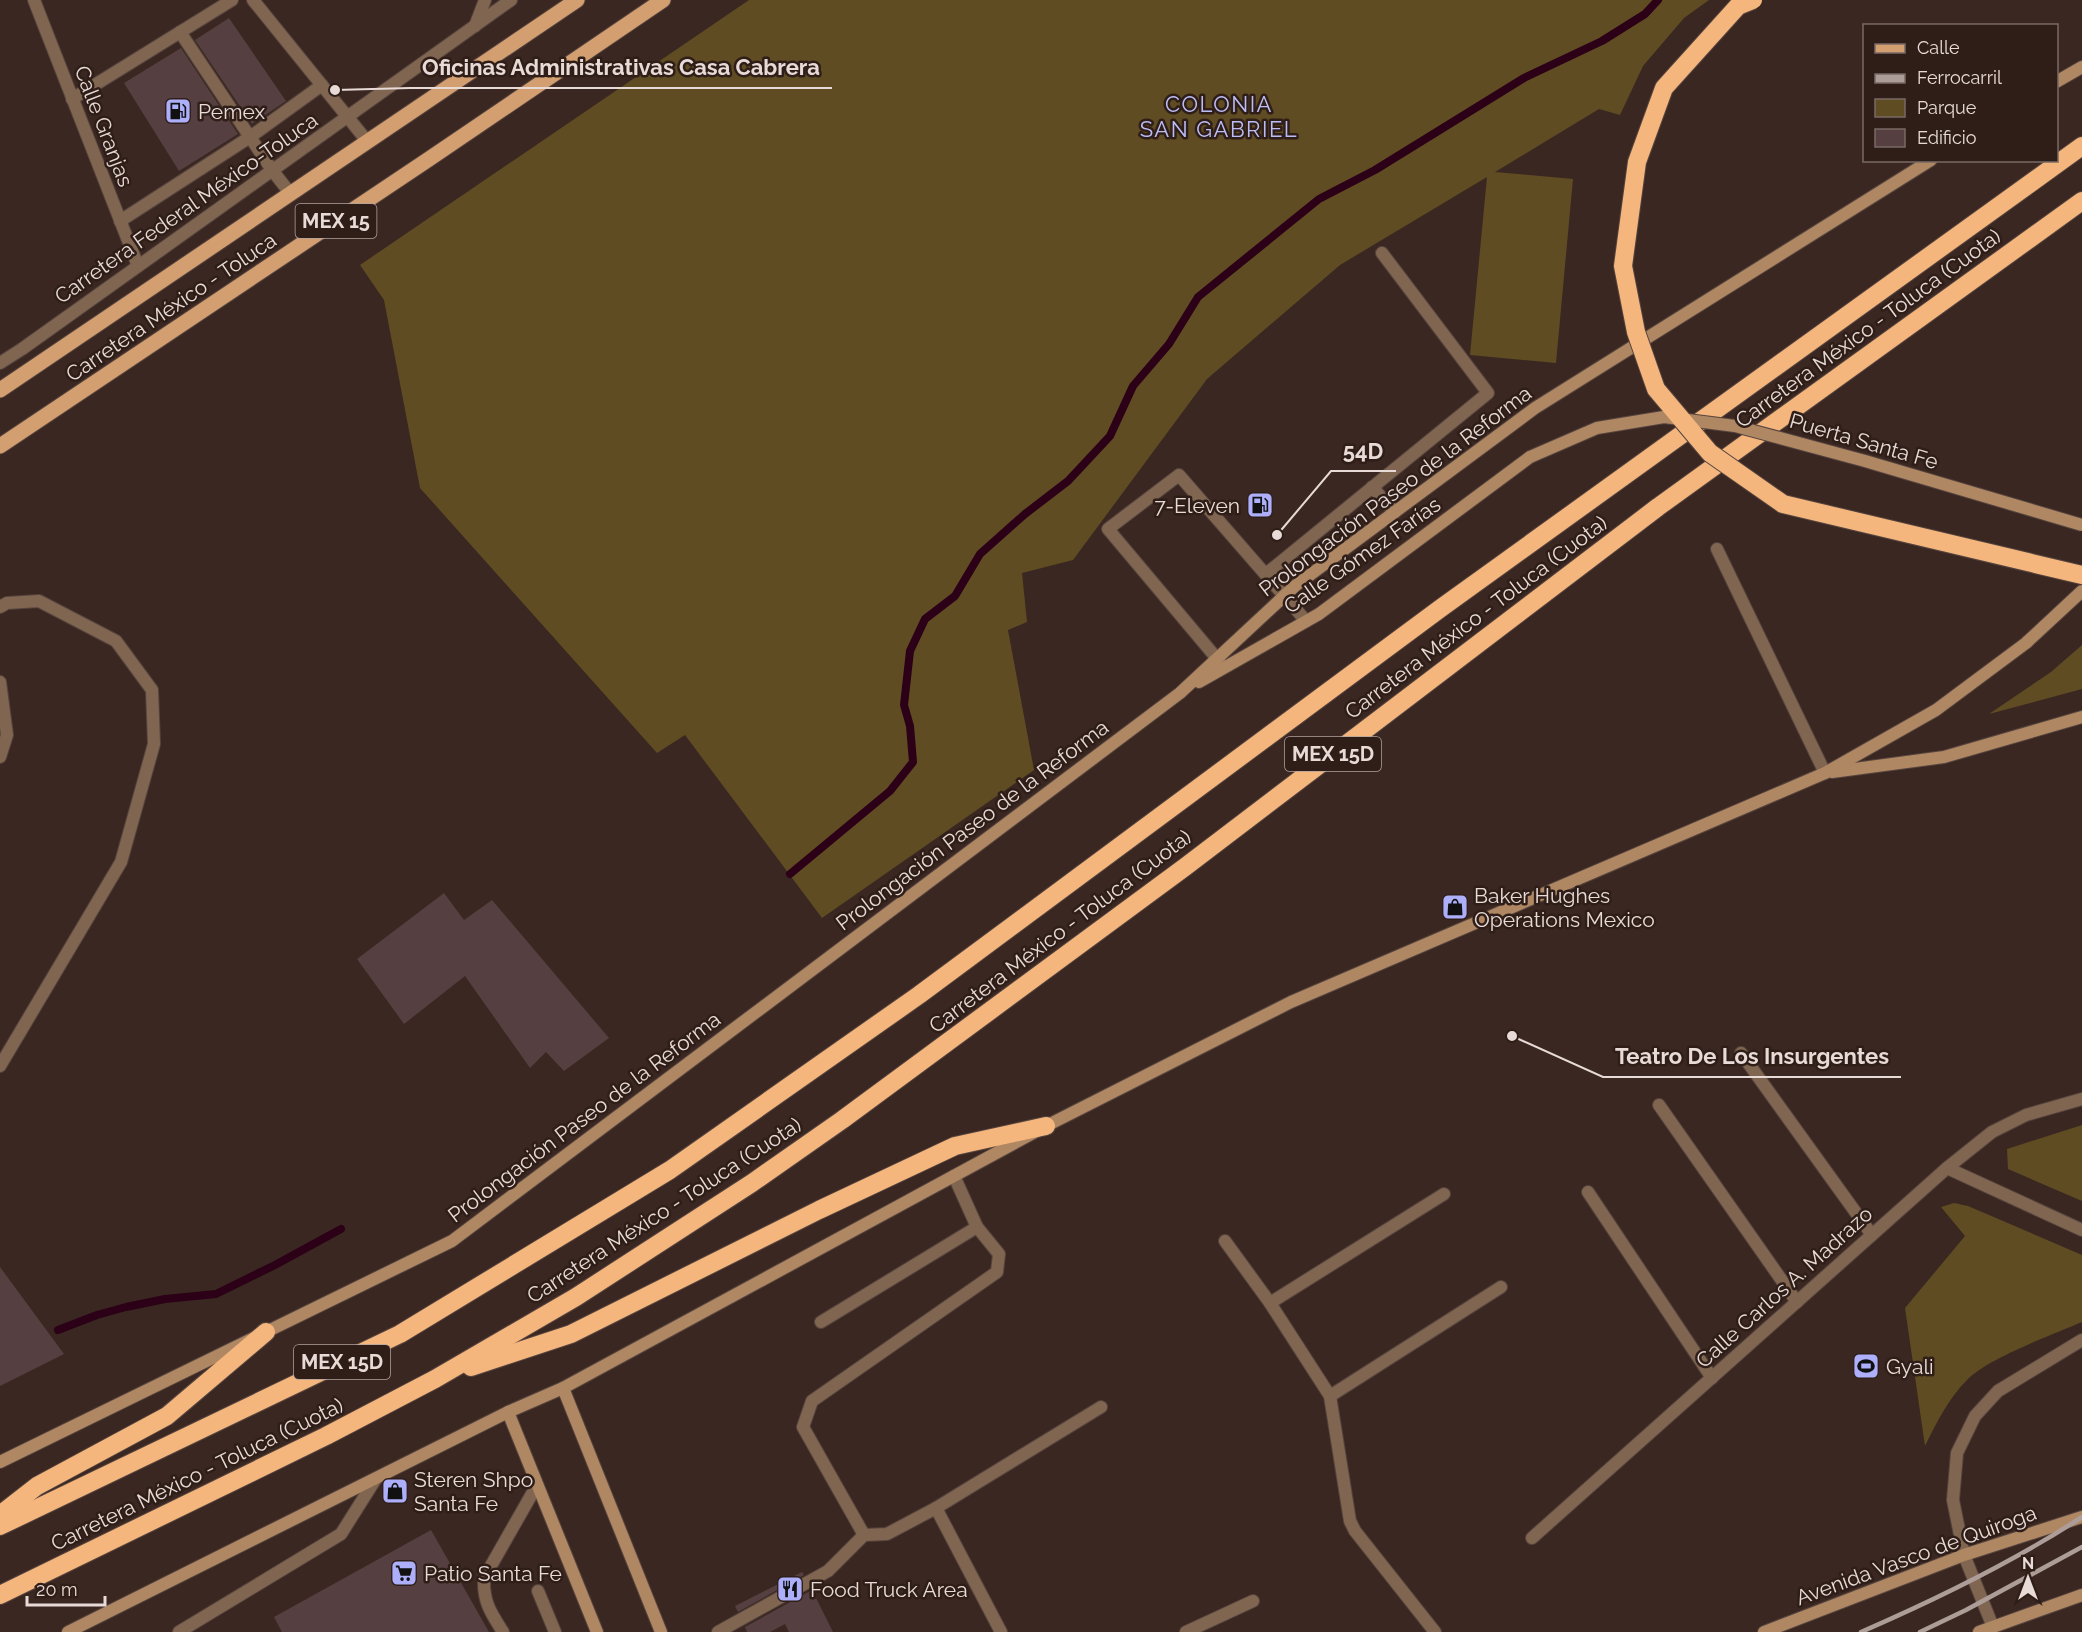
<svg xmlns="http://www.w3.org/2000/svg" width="2082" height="1632" viewBox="0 0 2082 1632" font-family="Raleway,sans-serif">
	<rect width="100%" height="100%" fill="#3a2721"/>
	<g fill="#5f4c23">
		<path d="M749,0h960l-25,18 -41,48 -23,49 -21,-6 -104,63 78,7 -17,184 -86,-8 17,-178 -147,88 -133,114 -134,181 -51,13 5,49 -19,8 26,140 -212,148 -137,-183 -28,18 -237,-265 -36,-188 -24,-35z"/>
		<path d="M2082,645v44l-93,25 62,-42z"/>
		<path d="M2082,1125v76l-74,-32 -1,-20z"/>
		<path d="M1954,1203l14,3 114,49v67c-30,13 -94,36 -115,58 -19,19 -30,42 -42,66l-20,-138 60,-72 -24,-29z"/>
	</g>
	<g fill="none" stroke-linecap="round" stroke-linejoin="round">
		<g stroke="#2c0017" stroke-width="8">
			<path d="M790,874l100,-83 23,-29 -3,-36 -6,-21 6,-54 15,-32 30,-23 25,-42 45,-40 43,-33 42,-45 23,-50 36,-42 29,-47 121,-98 56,-29 149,-92 78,-37 43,-27 13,-14"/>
			<path d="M58,1330l39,-15 29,-8 39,-8 51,-5 59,-29 66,-36"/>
		</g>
	</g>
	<g fill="#553f40">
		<path d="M229,18l57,83 -34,23 -57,-84z"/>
		<path d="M181,48l57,86 -59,37 -55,-88z"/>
		<path d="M444,893l20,27 28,-20 117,138 -45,33 -18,-19 -16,16 -65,-92 -61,48 -47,-65z"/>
		<path d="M0,1267l64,87 -64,32z"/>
		<path d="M431,1530l58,102h-207l-8,-15z"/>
		<path d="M802,1572l2,3 -66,37 -3,-6z"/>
		<path d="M812,1590l21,42h-44l-4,-8 -15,8h-23l-2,-5z"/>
	</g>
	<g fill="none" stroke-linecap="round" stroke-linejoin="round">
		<defs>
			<g id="lane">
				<path d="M253,0l114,141"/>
				<path d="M475,26l10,-26"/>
				<path d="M180,32l92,138 18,23"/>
				<path d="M72,99l160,-99"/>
				<path d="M120,221l130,-84 72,-52"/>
				<path d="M1372,487l23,25"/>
				<path d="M1266,574l222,-181 -106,-140"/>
				<path d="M1224,667l-116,-138 71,-54 127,146"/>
				<path d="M954,1176l23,51 22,27 -2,18 -185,129 -9,26 61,108 23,-1 49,-26 165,-101"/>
				<path d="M821,1322l156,-95"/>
				<path d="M936,1508l65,124"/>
				<path d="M538,1591l17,41"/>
				<path d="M179,1632l162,-98 34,-54"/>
				<path d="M503,1632c-12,-19 -20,-30 -19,-54l53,-93"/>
				<path d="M718,1632l110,-61 36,-36"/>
				<path d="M1186,1632l67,-31"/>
			</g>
			<g id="street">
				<path d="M34,0l104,266"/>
				<path d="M0,363l22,-14 489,-349"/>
				<path d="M1717,549l108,224"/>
				<path d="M0,607l7,-4 32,-2 77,40 36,49 2,54 -33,118 -121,204"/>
				<path d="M0,682l7,53 -7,22"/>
				<path d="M1741,1053l131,182"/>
				<path d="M1659,1105l138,197"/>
				<path d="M1947,1168l135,62"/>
				<path d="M1588,1192l124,186"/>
				<path d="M1225,1241l45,62 60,93 20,125 5,10 80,101"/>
				<path d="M1270,1303l174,-109"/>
				<path d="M1330,1396l171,-109"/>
				<path d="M1532,1538l415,-370 45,-36 34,-17 56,-16"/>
				<path d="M1993,1627l-29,-72 -11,-55 4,-47 18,-37 23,-25 84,-51"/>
			</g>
			<g id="secondary">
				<path d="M2056,82l26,-15"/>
				<path d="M1199,682l120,-68 211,-157"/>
				<path d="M1832,772l112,-15 138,-40"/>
				<path d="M563,1388l98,244"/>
				<path d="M508,1412l89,220"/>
				<path d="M0,1462l452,-221 728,-548 115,-107 240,-178 396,-248"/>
				<path d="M68,1632l440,-220 55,-24 483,-262 245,-124 534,-229 111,-63 90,-67 56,-52"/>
				<path d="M1764,1632l200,-77 118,-38"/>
				<path d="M1979,1632l103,-37"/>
			</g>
			<g id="primary">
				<path d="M0,390l577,-390"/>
				<path d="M0,446l429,-287 234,-159"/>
			</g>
			<g id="highway">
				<path d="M471,1367l100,-33 248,-124 136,-64 91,-20"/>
				<path d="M0,1515l37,-29 130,-70 99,-84"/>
				<path d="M0,1526l400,-192 270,-164 249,-175 522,-387 641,-462"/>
				<path d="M0,1595l326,-159 109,-57 141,-82 176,-114 90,-63 343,-253 473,-360 424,-306"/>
			</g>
		</defs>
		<use href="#lane" stroke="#56443e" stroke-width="14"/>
		<use href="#street" stroke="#56443e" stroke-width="14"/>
		<use href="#secondary" stroke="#56443e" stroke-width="14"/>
		<use href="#primary" stroke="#56443e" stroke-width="17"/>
		<use href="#highway" stroke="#56443e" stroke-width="20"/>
		<use href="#lane" stroke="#806650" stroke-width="12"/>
		<use href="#street" stroke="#806650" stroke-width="12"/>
		<use href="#secondary" stroke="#af8763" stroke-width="12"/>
		<use href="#primary" stroke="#d49f70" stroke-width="15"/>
		<use href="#highway" stroke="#f5b67d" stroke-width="18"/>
		<g stroke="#ad9d99" stroke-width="4.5">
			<path d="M1861,1632c76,-33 152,-70 221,-115"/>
			<path d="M1920,1632l46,-22 116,-63"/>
		</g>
		<defs>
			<path id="secondary-bridge" d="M1530,457l67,-29 67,-11 71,9 130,35 217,64"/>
			<path id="highway-bridge" d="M1753,0l-15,6 -74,82 -27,74 -14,104 13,66 20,57 54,64 73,51 299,71"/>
		</defs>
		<use href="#secondary-bridge" stroke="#56443e" stroke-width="14" stroke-linecap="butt"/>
		<use href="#highway-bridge" stroke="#56443e" stroke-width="20" stroke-linecap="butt"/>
		<use href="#secondary-bridge" stroke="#af8763" stroke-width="12"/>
		<use href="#highway-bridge" stroke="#f5b67d" stroke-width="18"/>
	</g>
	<defs>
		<symbol id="fuel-square" viewBox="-11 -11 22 22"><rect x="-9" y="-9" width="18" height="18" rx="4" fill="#adaffb" stroke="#2f1e18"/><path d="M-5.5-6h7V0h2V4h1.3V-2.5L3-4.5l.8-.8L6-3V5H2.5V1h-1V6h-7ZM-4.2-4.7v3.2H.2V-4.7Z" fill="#111"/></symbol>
		<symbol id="shop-square" viewBox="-11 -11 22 22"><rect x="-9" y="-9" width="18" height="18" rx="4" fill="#adaffb" stroke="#2f1e18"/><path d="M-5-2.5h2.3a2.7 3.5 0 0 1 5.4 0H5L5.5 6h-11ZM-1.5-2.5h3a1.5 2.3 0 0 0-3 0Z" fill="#111"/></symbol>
		<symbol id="stadium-square" viewBox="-11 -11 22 22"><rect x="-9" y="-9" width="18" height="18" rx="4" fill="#adaffb" stroke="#2f1e18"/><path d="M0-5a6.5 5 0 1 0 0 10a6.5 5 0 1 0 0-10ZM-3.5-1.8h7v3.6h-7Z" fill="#111"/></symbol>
		<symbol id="supermarket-square" viewBox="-11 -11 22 22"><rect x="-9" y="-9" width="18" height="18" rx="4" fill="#adaffb" stroke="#2f1e18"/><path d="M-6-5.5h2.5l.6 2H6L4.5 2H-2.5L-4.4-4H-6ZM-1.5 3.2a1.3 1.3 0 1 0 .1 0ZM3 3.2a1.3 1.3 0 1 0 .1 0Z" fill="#111"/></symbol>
		<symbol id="restaurant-square" viewBox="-11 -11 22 22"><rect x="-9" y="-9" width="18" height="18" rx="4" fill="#adaffb" stroke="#2f1e18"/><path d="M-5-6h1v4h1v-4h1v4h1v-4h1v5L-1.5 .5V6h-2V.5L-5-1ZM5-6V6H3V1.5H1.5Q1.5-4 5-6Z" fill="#111"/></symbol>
	</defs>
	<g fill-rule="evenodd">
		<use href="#fuel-square" x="163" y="96" width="30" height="30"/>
		<use href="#fuel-square" x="1245" y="490" width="30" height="30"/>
		<use href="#shop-square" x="1440" y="892" width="30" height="30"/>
		<use href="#stadium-square" x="1851" y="1351" width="30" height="30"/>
		<use href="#shop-square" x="380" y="1476" width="30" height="30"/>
		<use href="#supermarket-square" x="389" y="1558" width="30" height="30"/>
		<use href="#restaurant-square" x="775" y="1574" width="30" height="30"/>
	</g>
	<g text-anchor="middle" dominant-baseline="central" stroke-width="5" stroke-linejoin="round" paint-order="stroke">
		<g fill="#2f1e18" stroke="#b0a29e" stroke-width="1.5">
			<rect x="295.5" y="204" width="81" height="34" rx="4.5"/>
			<rect x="1285" y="737" width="96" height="34" rx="4.5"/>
			<rect x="294" y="1345" width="96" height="34" rx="4.5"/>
		</g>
		<g font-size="20" font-weight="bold" fill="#e8dbd7">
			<text x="336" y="221">MEX 15</text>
			<text x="1333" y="754">MEX 15D</text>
			<text x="342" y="1362">MEX 15D</text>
		</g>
		<g font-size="21" fill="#e8dbd7" stroke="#2f1e18" text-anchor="start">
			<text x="198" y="111">Pemex</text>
			<text x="1240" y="505" text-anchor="end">7-Eleven</text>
			<text x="1474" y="895">Baker Hughes<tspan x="1474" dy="24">Operations Mexico</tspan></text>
			<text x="1886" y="1366">Gyali</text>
			<text x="414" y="1479">Steren Shpo<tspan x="414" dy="24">Santa Fe</tspan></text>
			<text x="424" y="1573">Patio Santa Fe</text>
			<text x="810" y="1589">Food Truck Area</text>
		</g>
		<g font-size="21" fill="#e8dbd7" stroke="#2f1e18">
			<text transform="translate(104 126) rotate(69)">Calle Granjas</text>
			<text transform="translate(186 208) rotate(-35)">Carretera Federal México-Toluca</text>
			<text transform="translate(171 307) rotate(-34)">Carretera México - Toluca</text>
			<text transform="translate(1868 328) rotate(-36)">Carretera México - Toluca (Cuota)</text>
			<text transform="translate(1864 441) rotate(16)">Puerta Santa Fe</text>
			<text transform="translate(1395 491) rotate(-37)">Prolongación Paseo de la Reforma</text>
			<text transform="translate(1362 555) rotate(-35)">Calle Gómez Farías</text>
			<text transform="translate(1476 617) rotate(-37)">Carretera México - Toluca (Cuota)</text>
			<text transform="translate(972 825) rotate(-37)">Prolongación Paseo de la Reforma</text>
			<text transform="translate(1060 931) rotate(-37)">Carretera México - Toluca (Cuota)</text>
			<text transform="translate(584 1117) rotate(-37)">Prolongación Paseo de la Reforma</text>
			<text transform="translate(664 1210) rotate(-33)">Carretera México - Toluca (Cuota)</text>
			<text transform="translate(1784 1287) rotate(-42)">Calle Carlos A. Madrazo</text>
			<text transform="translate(197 1474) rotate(-26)">Carretera México - Toluca (Cuota)</text>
			<text transform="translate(1916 1555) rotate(-20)">Avenida Vasco de Quiroga</text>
		</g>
		<g font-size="22" letter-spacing="1.5" fill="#bbbdf6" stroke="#2f1e18">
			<text x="1219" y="104">COLONIA<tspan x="1219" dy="25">SAN GABRIEL</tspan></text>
		</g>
	</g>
	<path fill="none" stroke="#e8dbd7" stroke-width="2" d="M335 90L410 88H832M1277 535L1331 471H1396M1512 1036L1603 1077H1901"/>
	<g fill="#e8dbd7" stroke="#2f1e18" stroke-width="2">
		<circle cx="335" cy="90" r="6"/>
		<circle cx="1277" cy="535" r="6"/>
		<circle cx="1512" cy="1036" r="6"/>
	</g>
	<g font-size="22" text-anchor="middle" font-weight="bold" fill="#e8dbd7" stroke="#2f1e18" stroke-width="5" stroke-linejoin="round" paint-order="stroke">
		<text x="621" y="75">Oficinas Administrativas Casa Cabrera</text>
		<text x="1363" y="459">54D</text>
		<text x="1752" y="1064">Teatro De Los Insurgentes</text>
	</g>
	<rect x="1863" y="24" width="195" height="138" fill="#2f1e18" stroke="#796a64" stroke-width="1.5"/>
	<rect x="1875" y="44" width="30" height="9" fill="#d49f70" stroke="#796a64" stroke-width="1.5"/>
	<text x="1917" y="54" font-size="18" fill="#e8dbd7">Calle</text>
	<rect x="1875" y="74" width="30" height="9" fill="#ad9d99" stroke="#796a64" stroke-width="1.5"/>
	<text x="1917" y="84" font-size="18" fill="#e8dbd7">Ferrocarril</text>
	<rect x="1875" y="99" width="30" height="18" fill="#5f4c23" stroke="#796a64" stroke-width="1.5"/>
	<text x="1917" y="114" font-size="18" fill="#e8dbd7">Parque</text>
	<rect x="1875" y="129" width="30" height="18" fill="#553f40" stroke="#796a64" stroke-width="1.5"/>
	<text x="1917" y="144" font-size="18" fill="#e8dbd7">Edificio</text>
	<g transform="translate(2028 1578)" stroke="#2f1e18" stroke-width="4.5" paint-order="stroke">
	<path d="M0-4.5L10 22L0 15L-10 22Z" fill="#e8dbd7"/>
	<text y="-9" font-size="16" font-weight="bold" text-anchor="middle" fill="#e8dbd7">N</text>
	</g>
	<path d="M27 1596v9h78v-9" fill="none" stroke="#e8dbd7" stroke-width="3"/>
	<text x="36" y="1596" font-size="18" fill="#e8dbd7" stroke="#2f1e18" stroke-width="4.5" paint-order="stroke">20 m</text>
</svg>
